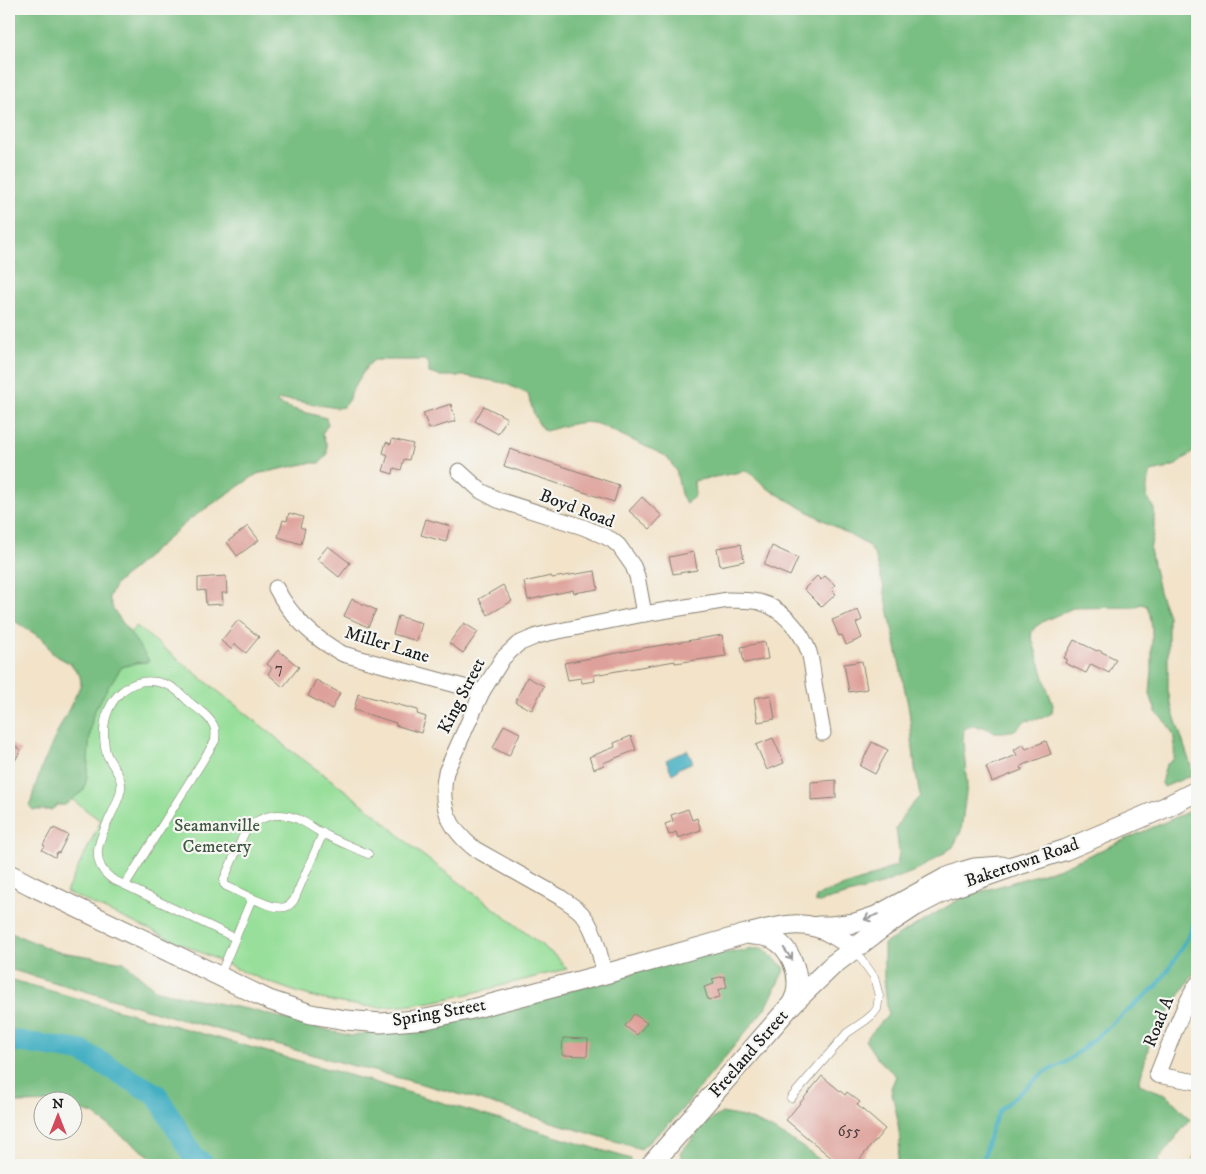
<svg xmlns="http://www.w3.org/2000/svg" width="1206" height="1174" viewBox="0 0 1206 1174" font-family="'IM FELL DW Pica',serif">
	<rect width="100%" height="100%" fill="#f6f6f2"/>
	<filter id="ink" filterUnits="userSpaceOnUse"><feTurbulence type="fractalNoise" baseFrequency=".02" numOctaves="2"/><feDisplacementMap in="SourceGraphic" scale="10" xChannelSelector="R" yChannelSelector="G"/><feConvolveMatrix kernelMatrix="1 2 1 2 8 2 1 2 1" color-interpolation-filters="sRGB"/></filter>
	<filter id="wash" filterUnits="userSpaceOnUse"><feTurbulence type="fractalNoise" baseFrequency=".0096" numOctaves="4" result="noise"/><feDisplacementMap in="SourceGraphic" scale="20" xChannelSelector="R" yChannelSelector="G"/><feGaussianBlur stdDeviation="1.12" result="paint"/><feColorMatrix in="noise" values="0 0 0 0 0 0 0 0 0 0 0 0 0 0 0 0 0 1.4 0 .05"/><feComposite in="paint" operator="in"/></filter>
	<g filter="url(#wash)">
		<rect width="100%" height="100%" fill="#f2e3c9"/>
		<path fill="#97df9a" stroke="#5a7e5b" d="M136,626l137,109 14,13 50,36 42,33 38,34 69,51 58,45 15,12 8,10c-34,8 -69,18 -103,26 -27,6 -55,12 -82,12 -66,-1 -126,-29 -184,-56 -44,-19 -88,-39 -132,-59l35,-71 -54,-40 58,-121z"/>
		<g fill="#79be82" stroke="#4a6d4f">
			<path d="M9,9h1188v440l-21,16 -11,4 -14,3 -4,13v12l7,12v21l-4,19 9,43 9,24v75l5,21 17,51 2,9 -2,4 -26,11 -2,-4v-4l4,-14 8,-6 1,-21 -7,-13 -12,-13 -6,-18 2,-23v-42l-2,-14 -3,-9 -6,-2 -7,3 -61,1 -29,13 -10,7 -3,7 17,56 5,13 -1,9 -10,5 -17,3 -9,9 -12,2h-10l-10,-5 -13,-1 -7,3 -1,12 4,44 -6,46 -8,16 -33,22 -46,18 -58,16v-6l8,-4 44,-15 29,-13 2,-13 -3,-24 8,-14 16,-18 -5,-28 -6,-58 -26,-126 -8,-28 -6,-10 -99,-56c-8,-6 -15,-14 -24,-19l-52,10 1,15 -9,7 -5,-9 -5,-24 -10,-14 -68,-32c-19,-5 -35,3 -53,7 -11,-10 -13,-24 -17,-37l-24,-11 -38,-7h-25l-12,-3v-8l-4,-5h-51l-7,6 -14,23 -4,10 -6,8 -6,1 -47,-8h-12l-1,3 19,7 30,8 2,6 -6,10 5,11v10l-7,8h-11l-52,11 -67,45 -74,65 -7,13 4,12 36,51 -2,2 -11,1 -14,4 -14,20 -15,27 -3,19 -3,44 -3,13 -19,15h-7l-7,5h-18l-3,-3c8,-42 33,-84 51,-123l-1,-8 -9,-12 -18,-10 -10,-15 -27,-17 -7,-7z"/>
			<path d="M1197,808v160l-47,73 -11,43 28,11 23,24 -31,40 -3,6h-259l3,-25 -3,-24 -6,-28 5,-12 -20,-19 -11,-17 23,-25 -4,-38v-33l79,-47 97,-29z"/>
			<path d="M9,932l46,19 69,11 33,29 94,19 100,26 161,-29 175,-49 75,-10 23,20 -18,38 -92,112 -34,31 -175,-53 -279,-75 -178,-52z"/>
			<path d="M9,979l361,102 261,78 -1,6h-468l-44,-32 -25,-19 -20,-6 -1,-6 -63,1z"/>
			<path d="M722,1113c9,2 19,3 27,6 26,10 56,28 77,46h-134l-6,-2 -6,-10 27,-31z"/>
		</g>
		<path fill="#43afc2" stroke="#30666f" d="M687,750l6,12 -16,7v2l-5,3 -6,-14z"/>
		<g fill="none" stroke-linecap="round" stroke-linejoin="round">
			<path stroke="#43afc2" stroke-width="4" d="M982,1165l9,-35 9,-20 43,-37 23,-11 16,-13 75,-63 12,-17 18,-30 10,-22"/>
			<path stroke="#43afc2" stroke-width="22" d="M9,1040l72,11 76,44 36,61 11,9"/>
		</g>
		<g id="blocks">
			<g fill="#dea09a">
				<path d="M451,404l5,17 -27,8 -6,-16z"/>
				<path d="M484,406l23,12 -9,16 -23,-13z"/>
				<path d="M392,439l21,5 -4,16 -5,-1 -3,11 -7,-2 -1,6 -10,-3 5,-16 -5,-2 3,-11 5,2z"/>
				<path d="M510,449l109,36 -5,17 -110,-36z"/>
				<path d="M642,497l20,19 -12,13 -21,-18z"/>
				<path d="M289,513l14,4 -3,10 5,2 -4,15 -23,-7 5,-17 4,1z"/>
				<path d="M426,519l24,7 -4,16 -25,-7z"/>
				<path d="M248,526l11,14 -22,16 -10,-14z"/>
				<path d="M741,544l3,17 -24,5 -3,-18z"/>
				<path d="M328,546l22,17 -11,14 -22,-18z"/>
				<path d="M772,546l26,12 -8,18 -26,-11z"/>
				<path d="M694,552l3,18 -24,4 -4,-17z"/>
				<path d="M595,571l3,18 -24,4 -1,-3 -45,10 -4,-18 27,-6 1,2z"/>
				<path d="M226,576l1,17h-5l1,11 -17,1 -1,-15 -7,1v-13z"/>
				<path d="M817,576l4,4 4,-4 10,9 -4,4 5,5 -14,13 -18,-18z"/>
				<path d="M503,585l9,16 -24,14 -9,-16z"/>
				<path d="M352,599l24,11 -8,17 -24,-11z"/>
				<path d="M858,610l4,10 -6,3 6,15 -16,7 -4,-10 -3,1 -7,-16z"/>
				<path d="M398,616l24,7 -5,18 -24,-7z"/>
				<path d="M238,620l21,17 -13,16 -11,-9 -4,5 -10,-8z"/>
				<path d="M464,623l14,9 -15,21 -14,-10z"/>
				<path d="M722,635l4,21 -51,7v-2l-81,14 1,6 -13,2 -1,-5 -13,2 -4,-17 80,-15z"/>
				<path d="M1074,640l23,11 1,-1 18,9 -7,14 -18,-9 -5,9 -21,-10 2,-4 -3,-1z"/>
				<path d="M765,642l3,17 -24,4 -3,-16z"/>
				<path d="M278,650l21,17 -16,20 -15,-13 4,-6 -5,-4z"/>
				<path d="M862,661l5,28 -18,3 -5,-28z"/>
				<path d="M527,677l17,9 -12,24 -17,-8z"/>
				<path d="M316,680l24,13 -8,16 -24,-13z"/>
				<path d="M358,694l60,16 -1,4 9,3 -5,16 -26,-8 1,-2 -42,-13z"/>
				<path d="M771,695l4,24 -17,3 -4,-24z"/>
				<path d="M504,725l16,8 -11,23 -16,-8z"/>
				<path d="M631,736l5,14 -33,13 1,2 -10,4 -5,-12 26,-10 -1,-4z"/>
				<path d="M773,738l11,25 -17,7 -11,-25z"/>
				<path d="M1046,741l5,13 -30,12 1,4 -30,12 -6,-15 31,-12 -3,-5 9,-6 3,5z"/>
				<path d="M872,742l16,8 -13,24 -15,-8z"/>
				<path d="M9,743l12,7 -12,21z"/>
				<path d="M836,780v18l-25,2v-18z"/>
				<path d="M688,809l4,11 5,-2 4,12 -23,8 -2,-6 -7,3 -4,-11 8,-3 -2,-6z"/>
				<path d="M54,828l14,7 -9,18 -2,-1 -2,5 -13,-7 3,-4 -2,-1 9,-16 1,1z"/>
				<path d="M724,976l3,11 -9,3 2,7 -12,3 -4,-13 10,-3 -2,-5z"/>
				<path d="M634,1014l13,9 -10,12 -12,-9z"/>
				<path d="M563,1038l25,1 -1,17 -25,-1z"/>
				<path d="M822,1076l23,19 2,-3 13,10 -3,3 28,24 -30,36h-15l-54,-45z"/>
			</g>
		</g>
	</g>
	<g filter="url(#ink)">
		<use href="#blocks" fill-opacity="0" stroke="#878072" stroke-width="1"/>
		<g fill="none" stroke-linecap="round" stroke-linejoin="round">
			<defs>
				<g id="service">
					<path d="M323,833l-29,67c-2,3 -5,6 -9,7 -12,4 -47,-16 -59,-21l-2,-2v-5l20,-45c13,-19 34,-23 54,-15 9,4 16,10 24,14 15,8 31,14 46,21"/>
					<path d="M125,885l90,-144c0,-4 1,-8 0,-12 -3,-11 -17,-20 -26,-27 -7,-7 -14,-15 -24,-18 -34,-12 -61,16 -61,48 0,8 0,16 3,23 6,13 18,23 13,38 -7,28 -41,62 -8,86l123,59"/>
					<path d="M220,975l32,-77"/>
					<path d="M791,1098l56,-65 19,-13 7,-6 4,-5 2,-13 -5,-19 -19,-27"/>
					<path d="M1196,1161l1,-6"/>
				</g>
				<g id="minor">
					<path d="M459,471l22,20 17,9 85,27 21,9 8,4 7,6 14,20 4,10 7,38"/>
					<path d="M276,588c15,29 39,51 67,66l139,38"/>
					<path d="M605,974c-6,-20 -9,-44 -23,-60 -6,-7 -14,-11 -22,-17l-85,-48c-27,-21 -36,-44 -29,-77l36,-80 21,-34 15,-14 19,-8 12,-3 95,-19 84,-14c10,0 21,0 31,2 23,6 42,28 50,50 3,10 4,21 5,31 3,16 6,33 9,50"/>
					<path d="M1197,984c-17,28 -27,60 -40,91l40,7"/>
				</g>
				<g id="tertiary">
					<path d="M9,874l23,12 237,114 42,14 35,6 35,3 45,-4 42,-9 137,-36 141,-40c32,-7 58,-17 88,1 7,4 14,8 20,14"/>
					<path d="M818,926h13l24,-3 21,-7 69,-38 19,-7 10,-3 28,-2"/>
					<path d="M752,935c7,0 13,1 19,3 20,9 29,35 25,55 -1,4 -3,7 -4,11"/>
				</g>
				<path id="secondary" d="M651,1165l141,-161 42,-40 49,-37 32,-21 33,-17 66,-23 51,-16 101,-43 31,-16"/>
			</defs>
			<use href="#service" stroke="#878072" stroke-width="9"/>
			<use href="#minor" stroke="#878072" stroke-width="17"/>
			<use href="#tertiary" stroke="#878072" stroke-width="21"/>
			<use href="#secondary" stroke="#878072" stroke-width="22"/>
			<use href="#service" stroke="#fff" stroke-width="8"/>
			<use href="#minor" stroke="#fff" stroke-width="15"/>
			<use href="#tertiary" stroke="#fff" stroke-width="19"/>
			<use href="#secondary" stroke="#fff" stroke-width="20"/>
		</g>
		<defs><path id="oneway-shaft" d="M-6 0H5M1.5-3L5.5 0L1.5 3" fill="none" stroke-width="1.6" stroke-linecap="round" stroke-linejoin="round" transform="scale(1.25)"/></defs>
		<g stroke="#999">
			<use href="#oneway-shaft" transform="translate(871 917) rotate(158)"/>
			<use href="#oneway-shaft" transform="translate(788 954) rotate(55)"/>
		</g>
	</g>
	<g text-anchor="middle" dominant-baseline="central" stroke-width="4.5" stroke-linejoin="round" paint-order="stroke">
		<g font-size="15" fill="#4c3d3c">
			<text x="279" y="668">7</text>
			<text x="849" y="1131">655</text>
		</g>
		<g font-size="18" fill="#1c1c1c" stroke="#f6f6f2">
			<text transform="translate(577 509) rotate(21)">Boyd Road</text>
			<text transform="translate(387 645) rotate(17)">Miller Lane</text>
			<text transform="translate(462 696) rotate(-63)">King Street</text>
			<text transform="translate(1022 863) rotate(-19)">Bakertown Road</text>
			<text transform="translate(439 1013) rotate(-10)">Spring Street</text>
			<text transform="translate(1159 1022) rotate(-68)">Road A</text>
			<text transform="translate(749 1054) rotate(-49)">Freeland Street</text>
		</g>
		<g font-size="18" fill="#415642" stroke="#f6f6f2">
			<text x="217" y="826">Seamanville<tspan x="217" dy="21">Cemetery</tspan></text>
		</g>
	</g>
	<rect width="1206" height="1174" fill="none" stroke="#f6f6f2" stroke-width="30"/>
	<g transform="translate(58 1116)"><circle r="24" fill="#f6f6f2" stroke="#9f9f9c"/>
	<path d="M0-4L9 19L0 12L-9 19Z" fill="#d1495b"/>
	<text y="-8" font-size="14" font-weight="bold" text-anchor="middle" fill="#1c1c1c">N</text>
	</g>
</svg>
